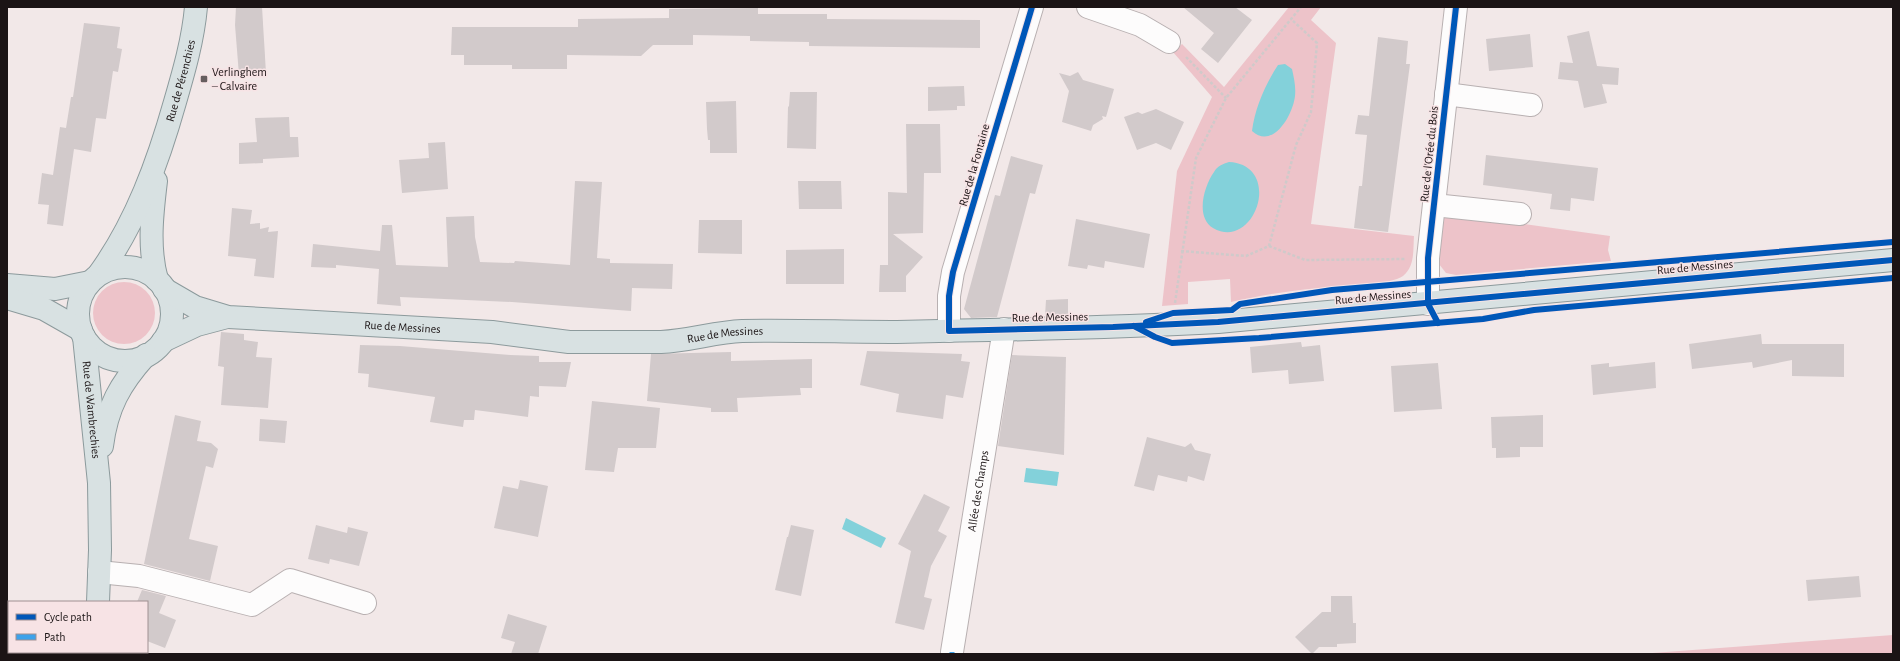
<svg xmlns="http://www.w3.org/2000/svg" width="1900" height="661" viewBox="0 0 1900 661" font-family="'Alegreya Sans',sans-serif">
	<rect width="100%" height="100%" fill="#f2e8e8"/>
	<g fill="#edc3c9">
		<path d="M1289,7h32l-10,13 25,23 -25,181 103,12c-1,15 1,30 -11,40 -11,9 -67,10 -84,12 -30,3 -59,7 -88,14l-1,-23 -42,3v22l-26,2 15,-135 35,-74 -39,-45 9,-8 42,43z"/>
		<path d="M1451,214l159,22 -2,14 3,11 -155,14 -10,-2 -7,-9 2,-44z"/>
		<circle cx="124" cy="313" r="31"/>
		<path d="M1893,635v19h-254z"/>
	</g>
	<g fill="#83d1da">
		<path d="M1285,64l7,5c2,9 4,18 3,27 -2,19 -22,54 -43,35 3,-23 13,-46 26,-66z"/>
		<path d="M1229,162c55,3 26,90 -16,66 -18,-11 -9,-42 1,-56 3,-6 9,-8 15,-10z"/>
		<path d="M1026,468l33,4 -2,14 -33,-4z"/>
		<path d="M846,518l40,20 -5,10 -39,-19z"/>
	</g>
	<g fill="#d2cacb">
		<path d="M236,7h26l4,66 -27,2 -4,-50z"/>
		<path d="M1183,7h52l17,13 -34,43 -17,-14 13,-16z"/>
		<path d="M758,8v6h69v5l153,1v28l-171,-2v-4l-59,-1v-5l-57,-1v10h-40l-12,11 -74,-1v14h-55v-4h-48v-10h-13l1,-28h126v-8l91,-1v-9z"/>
		<path d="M84,23l36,4 -3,21 5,1 -4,23 -5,-1 -7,48 -10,-1 -5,34 -17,-3 -11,77 -16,-2 2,-19 -11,-1 4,-31 11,2 7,-48 6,1 5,-31h2z"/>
		<path d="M1589,31l8,35 22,2 -1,17 -16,-1 5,19 -23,5 -6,-27 -20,-2 2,-17 13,1 -6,-27z"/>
		<path d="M1530,34l3,33 -44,4 -3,-32z"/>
		<path d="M1378,37l30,4 -2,23h4l-22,168 -34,-4 5,-42h3l5,-51 -12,-1 3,-19 11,1z"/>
		<path d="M1078,72l5,8 31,9 -8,28 -4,-1 1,3 -10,6 -2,6 -29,-9 7,-31 -10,-18 11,3z"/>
		<path d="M964,86l1,20h-8v4l-29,1v-24z"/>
		<path d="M790,92h27l-1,57 -29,-1 1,-41 1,-1z"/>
		<path d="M736,101l1,52h-27v-13h-2l-1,-11 -1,-27z"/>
		<path d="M1156,109l28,13 -13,28 -15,-7 -19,7 -13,-33 14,-5 4,2z"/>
		<path d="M289,117l1,20h8l1,20 -36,2v4l-24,1v-21l18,-1 -2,-24z"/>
		<path d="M906,124h34l1,49h-17l-1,60 -30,1 30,23 -17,19v16h-27l1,-27h8v-73l19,1z"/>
		<path d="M445,142l3,47 -46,4 -3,-33 30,-2 -1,-15z"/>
		<path d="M1486,155l112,13 -4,33 -23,-3 -1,13 -20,-2 2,-15 -69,-9z"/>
		<path d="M1011,156l32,9 -8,29 -5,-1 -33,124 -26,1 -7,-9 31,-114 5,1z"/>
		<path d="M575,181l27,1 -5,76 13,1v4l63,1 -1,25 -40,-1 -1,23 -119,-9 -112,-5 1,9 -24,-2 2,-35 -43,-4v3l-25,-1 2,-23 67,7 2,-26h10l4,40 52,2 -2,-50 28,-1 1,21 5,25 34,1 1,-2 55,4z"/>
		<path d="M798,181h43l1,28h-43z"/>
		<path d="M232,208l20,2 -2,14 10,-1v6l9,-2 -1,5 10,-1 -4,47 -20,-2 2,-17 -28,-3z"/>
		<path d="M1076,219l74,15 -6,34 -39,-7 -1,7 -16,-3 -1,4 -19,-3z"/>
		<path d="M699,220h43v34l-44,-1z"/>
		<path d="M844,249v35h-58v-34z"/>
		<path d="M1068,299v17h-23l1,-16z"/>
		<path d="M221,332l23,2v6l14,2 -2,15 16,1 -4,50 -47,-3 3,-38 -6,-1z"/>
		<path d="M1761,334l1,10h82v33l-52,-1v-16l-39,8 -1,-6 -60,7 -3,-25z"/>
		<path d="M1301,342l1,5 18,-2 4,36 -35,3 -1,-14 -36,3 -2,-26z"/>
		<path d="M360,345l40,1 110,9 29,1v6h32l-5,25 -27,-1v11l-9,-1 -2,21 -53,-7 -1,10h-10l-1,7 -33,-5 5,-25 -67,-10 1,-13 -11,-1z"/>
		<path d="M867,351l95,3 -1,7 9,1 -7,36 -17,-3 -3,24 -47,-7 3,-18 -39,-9z"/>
		<path d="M731,352v9l81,-2v29h-12l1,7 -64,3 1,14h-27v-4l-64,-7 4,-47z"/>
		<path d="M1012,355l54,2 -2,98 -66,-9z"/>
		<path d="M1655,362l1,26 -63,7 -2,-30 18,-2v4z"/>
		<path d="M1438,363l4,46 -48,3 -3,-46z"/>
		<path d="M592,401l68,7 -4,40h-38l-4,24 -29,-2z"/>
		<path d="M175,415l26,6 -4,20 14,2 7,6 -5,19 -7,-2 -17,73 29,7 -8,35 -66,-17z"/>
		<path d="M1543,415v32h-23v10l-24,1v-10h-4l-1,-31z"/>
		<path d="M260,419l27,2 -2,22 -26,-2z"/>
		<path d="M1147,437l38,10 6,-4 4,7 16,4 -7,27 -16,-5 -1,6 -29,-7 -4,16 -20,-5z"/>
		<path d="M520,480l28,6 -10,51 -44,-9 9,-42 15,3z"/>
		<path d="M924,494l26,13 -12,24 9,5 -16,30 -7,31 8,2 -8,31 -29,-7 16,-72 -13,-7z"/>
		<path d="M316,525l31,8 1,-6 20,5 -9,34 -29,-7 -1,5 -21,-5z"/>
		<path d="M791,525l23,5 -13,66 -26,-6 12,-53h1z"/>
		<path d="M1859,576l2,21 -53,4 -2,-21z"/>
		<path d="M142,590l24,6 -7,17 17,7 -11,28 -18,-7v-39h-10z"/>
		<path d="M1331,596h21l1,27h3v20l-19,1v3h-18l-7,7 -17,-17 27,-25h9z"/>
		<path d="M508,614l39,12 -9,28h-27l4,-12 -14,-4z"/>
	</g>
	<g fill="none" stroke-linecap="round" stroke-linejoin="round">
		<defs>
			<g id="minor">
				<path d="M1088,7l52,18 29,17"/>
				<path d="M1446,94l85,11"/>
				<path d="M1434,205l86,9"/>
				<path d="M1428,304v-46l28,-251"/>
				<path d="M949,331v-35l4,-24 79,-265"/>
				<path d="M99,572l40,4 113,29 38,-25 75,23"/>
				<path id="s1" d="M952,652l52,-323"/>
			</g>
			<g id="major">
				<path d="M156,181c-4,33 -8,67 1,99"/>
				<circle cx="125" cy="314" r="47"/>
				<path id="s2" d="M99,274c37,-51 59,-112 76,-172 9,-31 18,-62 21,-95"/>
				<path d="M7,285l48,4 35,-7"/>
				<path id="s3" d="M164,289l31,18 33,10 264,15 77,10h92c28,-1 54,-10 81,-11 52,-1 103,1 155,1 107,-2 214,-4 321,-10l675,-62"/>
				<path d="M7,298l37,11 37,21"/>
				<path id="s4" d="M84,337l15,146 1,67 -2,52"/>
				<path d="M163,341l34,-16 30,-8"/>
				<path d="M102,446c5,-39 18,-62 44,-91"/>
				<path d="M85,654l1,-2"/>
			</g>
		</defs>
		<use href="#minor" stroke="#b8b0b1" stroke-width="24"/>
		<use href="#major" stroke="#8c9a9c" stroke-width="24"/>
		<g stroke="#cfcaca" stroke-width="2.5" stroke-dasharray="3 2" stroke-linecap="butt">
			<path d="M1186,57l40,41"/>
			<path d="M1269,246l36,14 101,-1"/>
			<path d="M1181,251l65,5 23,-10 27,-101 15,-33 6,-69 -26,-24"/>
			<path d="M1175,303l21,-145 30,-60 75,-91"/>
		</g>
		<use href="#minor" stroke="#fdfcfc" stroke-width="22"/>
		<use href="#major" stroke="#d8e1e2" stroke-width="22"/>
		<path stroke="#3da2ea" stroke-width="5" stroke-dasharray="10 5" stroke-linecap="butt" d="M952,654v-2"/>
		<defs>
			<g id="cycleway">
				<path d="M1032,7l-79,265 -4,24v35l164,-4 105,-5 675,-62"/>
				<path d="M1146,322l27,-9 59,-3 8,-6 92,-14 561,-48"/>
				<path d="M1438,323l-10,-19v-46l28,-251"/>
				<path d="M1134,326l21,11 17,6 87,-5 224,-19 51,-9 359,-32"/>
			</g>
		</defs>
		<use href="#cycleway" stroke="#f7e3e5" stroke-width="8"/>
		<use href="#cycleway" stroke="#0057b8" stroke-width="6"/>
	</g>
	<rect fill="#665e5f" stroke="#f7e3e5" stroke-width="1.5" x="200" y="75" width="8" height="8" rx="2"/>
	<g text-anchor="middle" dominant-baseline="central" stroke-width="3" stroke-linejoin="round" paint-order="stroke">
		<g font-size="12" fill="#1b1415" stroke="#f7e3e5" text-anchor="start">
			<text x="212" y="72">Verlinghem<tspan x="212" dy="14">– Calvaire</tspan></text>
		</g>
		<g font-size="12" fill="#1b1415" stroke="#f7e3e5">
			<text stroke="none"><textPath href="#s2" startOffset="211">Rue de Pérenchies</textPath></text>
			<text transform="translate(1429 154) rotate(-84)">Rue de l'Orée du Bois</text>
			<text transform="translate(974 165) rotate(-74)">Rue de la Fontaine</text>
			<text transform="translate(1695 267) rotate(-5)">Rue de Messines</text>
			<text transform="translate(1373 297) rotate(-5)">Rue de Messines</text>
			<text transform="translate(1050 317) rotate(-1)">Rue de Messines</text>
			<text stroke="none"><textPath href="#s3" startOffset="245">Rue de Messines</textPath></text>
			<text stroke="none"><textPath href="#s3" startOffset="569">Rue de Messines</textPath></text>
			<text stroke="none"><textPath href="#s4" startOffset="73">Rue de Wambrechies</textPath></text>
			<text stroke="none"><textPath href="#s1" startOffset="163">Allée des Champs</textPath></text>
		</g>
	</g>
	<rect width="1900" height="661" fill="none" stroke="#1b1415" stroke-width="16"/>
	<rect x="8" y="601" width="140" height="52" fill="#f7e3e5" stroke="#9f9092"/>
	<rect x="16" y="614" width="20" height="6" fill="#0057b8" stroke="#9f9092"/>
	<text x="44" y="621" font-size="12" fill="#1b1415">Cycle path</text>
	<rect x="16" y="634" width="20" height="6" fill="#3da2ea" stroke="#9f9092"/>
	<text x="44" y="641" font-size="12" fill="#1b1415">Path</text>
</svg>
